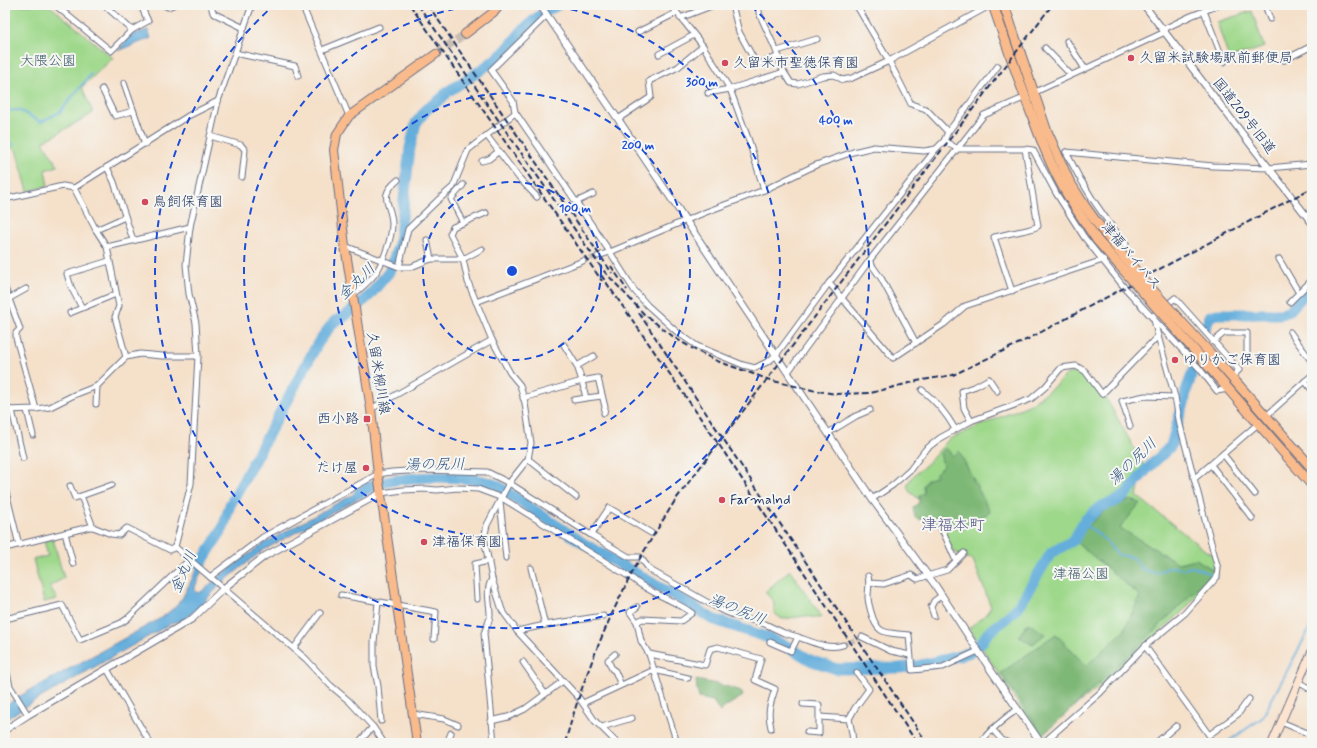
<svg xmlns="http://www.w3.org/2000/svg" width="1317" height="748" viewBox="0 0 1317 748" font-family="Mynerve,'Klee One',sans-serif">
	<rect width="100%" height="100%" fill="#f6f6f2"/>
	<filter id="ink" filterUnits="userSpaceOnUse"><feTurbulence type="fractalNoise" baseFrequency=".025" numOctaves="2"/><feDisplacementMap in="SourceGraphic" scale="8" xChannelSelector="R" yChannelSelector="G"/><feConvolveMatrix kernelMatrix="1 2 1 2 8 2 1 2 1" color-interpolation-filters="sRGB"/></filter>
	<filter id="wash" filterUnits="userSpaceOnUse"><feTurbulence type="fractalNoise" baseFrequency=".012" numOctaves="4" result="noise"/><feDisplacementMap in="SourceGraphic" scale="16" xChannelSelector="R" yChannelSelector="G"/><feGaussianBlur stdDeviation="0.9" result="paint"/><feColorMatrix in="noise" values="0 0 0 0 0 0 0 0 0 0 0 0 0 0 0 0 0 1.4 0 .05"/><feComposite in="paint" operator="in"/></filter>
	<g filter="url(#wash)">
		<rect width="100%" height="100%" fill="#f5e0c9"/>
		<g fill="#9ed88a" stroke="#5c8474">
			<path d="M9,5h40l64,53 -31,29 11,26 -50,29 15,24 -13,4 3,16 -20,5 -12,-41 -11,-5v-136z"/>
			<path d="M1252,11l12,36 -35,12 -12,-37z"/>
			<path d="M1076,372l29,24 39,70 -7,30 69,55 9,5 1,18 -32,36 -34,31 -50,45 -61,49 -70,-107 17,-14 5,-7 -18,-47 -19,-8 -28,-47 -17,-14 -2,-6 5,-8 17,-15 20,-23 82,-35 25,-19 11,-11z"/>
			<path d="M53,539l11,39 -14,8 7,13 -13,3 -11,-43 15,-3 -4,-15z"/>
			<path d="M790,570l32,47 -3,1 -14,-2 -23,3 -8,-6v-11l-9,-10z"/>
		</g>
		<g fill="#7eb876" stroke="#4c746a">
			<path d="M946,448l7,8 6,-5 31,61 -26,16 -14,-2 -11,-12 -10,7 -14,-3 -2,-10 6,-6v-6l5,-3 -1,-7 4,-6 9,-4v-3l7,-7 -3,-13z"/>
			<path d="M1130,500l10,3 -20,25 58,35 18,-4 19,12 -73,72 -99,92 -42,-62 55,-39 30,32 38,-35 16,-35 -66,-56 33,-32z"/>
			<path d="M1028,623l17,11 -13,11 -13,-9z"/>
			<path d="M696,680c15,3 30,5 45,11l2,5 -18,11 -5,5 -7,-11 -14,-3 -2,-8z"/>
		</g>
		<g fill="#65aedc" stroke="#406e9d">
			<path d="M148,30l3,8 -33,13 13,-16z"/>
			<path d="M372,484l1,6 -111,61 -39,31 -26,27 -14,11 -11,3 -146,83 -21,14v-14l15,-10 141,-78 13,-10 9,-11 23,-46 3,2 -14,34v4l3,2 3,-1 20,-17 42,-31z"/>
		</g>
		<g fill="none" stroke-linecap="round" stroke-linejoin="round">
			<g stroke="#65aedc" stroke-width="2">
				<path d="M5,111l14,-1 22,12 19,-10 31,-38"/>
				<path d="M5,140l9,5"/>
				<path d="M1312,286l-3,3 3,6"/>
				<path d="M1082,525l10,4 15,13 6,8 6,5 8,1 7,2 8,11 5,2 8,2 16,-6 13,2 7,-2 6,1 19,9"/>
				<path d="M1226,743l36,-25 50,-94"/>
			</g>
			<g stroke="#65aedc" stroke-width="11">
				<path d="M1206,327l4,-11 7,-2h65l7,-3 20,-22"/>
				<path d="M359,493c6,-3 11,-7 17,-8 26,-9 80,-10 107,-4 5,1 10,3 15,5l85,57 101,58 28,18 51,17 24,10 25,15 25,8 62,-1 18,-2 42,-10 11,-4 11,-9 7,-10 14,-11 16,-15 33,-54 23,-13 10,-19 16,-14 18,-7 7,-5 22,-26 24,-23 9,-32 4,-11 2,-12 8,-22"/>
				<path d="M200,565l23,-37 7,-23 88,-162 11,-15 6,-7 9,-4 25,-21 20,-24 10,-28 11,-96 6,-25 11,-14 15,-11 5,-6c19,-12 39,-24 56,-39 7,-6 12,-14 18,-21 11,-11 23,-21 37,-27"/>
			</g>
		</g>
	</g>
	<g filter="url(#ink)">
		<g fill="none" stroke-linecap="round" stroke-linejoin="round">
			<g stroke="#c9bdb4" stroke-width="5" stroke-dasharray="5 2.5" stroke-linecap="butt">
				<path d="M583,261l15,-5"/>
				<path d="M843,645l19,-8"/>
			</g>
			<path stroke="#c9bdb4" stroke-width="8" stroke-dasharray="8 4" stroke-linecap="butt" d="M436,54l29,-20"/>
			<defs>
				<g id="minor">
					<path d="M55,5l56,46 21,-21 16,-9 -7,-15 2,-1"/>
					<path d="M104,5l28,25"/>
					<path d="M164,5l4,2 5,-2"/>
					<path d="M211,5l2,8 31,15"/>
					<path d="M302,5l47,111"/>
					<path d="M671,5l32,41 27,43 19,52 15,49"/>
					<path d="M732,5l7,27 18,33 22,-9"/>
					<path d="M759,5v8l16,35 9,24 7,11 7,1 25,-8 11,-1 9,5 9,-2 37,-17 102,-56"/>
					<path d="M1265,5l5,14"/>
					<path d="M62,11l4,-6"/>
					<path d="M1204,11l20,51"/>
					<path d="M547,15l-56,55 22,31 2,11 95,140 24,38 13,15 30,27 20,14 46,19 12,3 14,-7 7,-6 53,-72 107,-134"/>
					<path d="M680,18l34,-13"/>
					<path d="M638,32l38,-19"/>
					<path d="M1067,41l18,28"/>
					<path d="M1045,48l26,27"/>
					<path d="M322,50l57,-23"/>
					<path d="M777,51l40,-12"/>
					<path d="M235,53l60,13 3,10"/>
					<path d="M659,54l35,-19"/>
					<path d="M1284,60l28,-14"/>
					<path d="M124,83l21,61"/>
					<path d="M102,89l13,27 18,-5"/>
					<path d="M708,93l22,-4 54,-17"/>
					<path d="M1033,93l132,-61 1,-4 25,-12 28,-11"/>
					<path d="M618,119l33,-22 -2,-16 29,-14 25,-21"/>
					<path d="M948,132l50,-66"/>
					<path d="M210,136l31,9 4,5 -3,27"/>
					<path d="M487,136l32,42 18,19"/>
					<path d="M944,141l14,8h67l8,1 23,43 28,44 40,50 75,81 18,23 11,-2"/>
					<path d="M1066,152l147,14 56,2 43,-4"/>
					<path d="M482,161l7,-2 10,-8"/>
					<path d="M107,167l7,15 19,58"/>
					<path d="M74,188l114,-72 30,-15"/>
					<path d="M5,199l58,-13 11,2 22,42 11,17 83,-20"/>
					<path d="M576,202l17,-8"/>
					<path d="M463,223l-12,-24 12,-14"/>
					<path d="M96,230l29,-13"/>
					<path d="M427,240l4,19"/>
					<path d="M345,246l54,21h12l20,-8h32l5,23 24,58 18,33 10,12 5,18 6,40 -3,16 -19,24 -22,42 -3,13 8,41 10,31 15,21 62,67 16,23 22,22"/>
					<path d="M107,247l12,59 -4,11 11,40"/>
					<path d="M482,249l-19,10 -13,-25 3,-7 33,-14"/>
					<path d="M598,256l12,-4 96,-40 58,-22 52,-25 37,-13 21,-5 50,4 12,-2 8,-8 4,-9 -22,-23 -15,-5 -22,-43 -31,-53 -3,-3"/>
					<path d="M1279,259l20,34"/>
					<path d="M869,261l12,17 35,65"/>
					<path d="M399,267l9,-38 29,-28 16,-14 15,-37 47,-37"/>
					<path d="M829,283l64,75 51,-34 21,-18 138,-46 23,-16c-24,-28 -44,-59 -60,-92"/>
					<path d="M5,288l15,41 -4,4v5l20,71"/>
					<path d="M1012,291l-18,-54c7,-1 15,-4 23,-5 8,-2 14,-2 21,-6l-13,-77"/>
					<path d="M353,295c7,-6 16,-13 22,-21 8,-11 17,-36 17,-50 0,-21 -16,-26 6,-44"/>
					<path d="M10,298l16,-9"/>
					<path d="M476,302l107,-41"/>
					<path d="M1290,302l22,-22"/>
					<path d="M82,308l-11,-21 -4,-13 42,-13"/>
					<path d="M70,313l46,-19"/>
					<path d="M1290,332l22,30"/>
					<path d="M1213,342l11,-9h23v22"/>
					<path d="M577,366l17,-10"/>
					<path d="M788,372l81,-111 115,-146 42,-18"/>
					<path d="M1305,381l7,9"/>
					<path d="M922,390c14,11 24,23 33,39"/>
					<path d="M523,398l59,-17 -5,-15 -13,-21"/>
					<path d="M586,398l16,-2"/>
					<path d="M574,400l12,-2 -4,-17 16,-3 7,29 -1,6"/>
					<path d="M96,404l1,-18"/>
					<path d="M371,409l121,-69"/>
					<path d="M5,410l31,-1 14,-2 24,-12 23,-9 29,-29 14,-3 22,2h36"/>
					<path d="M12,410l11,48"/>
					<path d="M27,410l6,25"/>
					<path d="M1265,417l47,-42"/>
					<path d="M971,421l-7,-13 -2,-17 14,-5 13,-7 8,12"/>
					<path d="M1130,426l-8,-25 23,-5 30,1"/>
					<path d="M828,433l28,-17 14,-6"/>
					<path d="M1223,454l32,40"/>
					<path d="M528,459l48,38"/>
					<path d="M1211,465l41,53"/>
					<path d="M1195,478l64,-55"/>
					<path d="M70,486l5,12 6,-2"/>
					<path d="M5,488l14,57"/>
					<path d="M381,493l22,-3 23,-1 11,1 21,-2 20,1 24,9 131,81c17,15 40,20 59,34l-11,8 -39,-2 -5,3"/>
					<path d="M872,499l21,-14 17,-15 15,-20 15,-12 31,-17 60,-22 14,-12 16,-19 15,-2 9,5 17,23 56,-58"/>
					<path d="M500,501l6,57"/>
					<path d="M93,527l-12,-31 31,-11"/>
					<path d="M942,529l14,32"/>
					<path d="M65,533l8,31"/>
					<path d="M591,535l18,-27 42,25"/>
					<path d="M175,547l131,112 24,26 19,16 24,26 11,16"/>
					<path d="M5,548l84,-21h4l18,7 8,1 8,-7 43,22 5,-3 16,-63 7,-128 -2,-33 -7,-29 -3,-29 4,-38 28,-126 34,-96"/>
					<path d="M531,568l14,57"/>
					<path d="M868,576c2,7 0,14 0,21 0,5 2,11 3,15 7,25 15,20 38,23l3,35 31,-3 35,-16"/>
					<path d="M210,577l53,-40 115,-63 14,-2 32,-2 63,2 22,11 82,52 38,22h11l10,13 71,40 15,6 29,8 19,9 14,4"/>
					<path d="M492,579c-7,11 -2,23 -2,36 0,6 -4,13 -6,18l10,110"/>
					<path d="M869,583l15,1 27,-9 6,4 30,-9 17,-17"/>
					<path d="M341,595l95,17 -2,27"/>
					<path d="M477,599l-2,-35 14,-3"/>
					<path d="M378,603l-4,39v24l4,20 3,35"/>
					<path d="M637,607l-7,5 7,10 4,19 8,13 28,89"/>
					<path d="M934,616l-3,-9 3,-6 8,-6"/>
					<path d="M5,619l57,-14 18,35 41,-17 6,-4 63,-60"/>
					<path d="M517,631l28,-6 58,-9"/>
					<path d="M862,637l29,14 19,4"/>
					<path d="M770,642l21,9 7,-14c14,5 31,13 45,8"/>
					<path d="M1145,646l64,89 29,-21 11,-15"/>
					<path d="M294,648l26,-35"/>
					<path d="M615,654l-7,6 4,9 3,2 6,14"/>
					<path d="M649,654l56,11 5,-16 8,-2 43,12 -6,21 20,9c-5,16 -8,22 -4,39"/>
					<path d="M523,662l22,32"/>
					<path d="M5,664l5,22 18,29"/>
					<path d="M107,669l43,74"/>
					<path d="M1298,682l14,8"/>
					<path d="M583,703l71,-33 34,8"/>
					<path d="M803,704l16,1v28l-12,-1"/>
					<path d="M413,714l31,5 14,6"/>
					<path d="M820,717l29,2 3,14 1,10"/>
					<path d="M849,719l6,-11 14,-19 -12,-16"/>
					<path d="M491,721l17,-4 17,-8 38,-28"/>
					<path d="M1281,722l31,13"/>
					<path d="M602,727l30,-9"/>
					<path d="M992,729l10,11 6,3"/>
					<path d="M358,743l15,-16"/>
					<path d="M447,743l4,-10"/>
					<path d="M980,743c11,-14 23,-24 38,-34"/>
					<path d="M1043,743l57,-50 45,-47 40,-33 32,-36 1,-8 -38,-144 -5,-28 -17,-61 -5,-20 22,-18 64,72 -8,8"/>
					<path d="M1156,743l20,-17"/>
				</g>
				<g id="tertiary">
					<path d="M540,5l78,114 198,296 56,84 63,86 57,87 49,71"/>
					<path d="M1144,5l107,140 61,78"/>
					<path d="M5,730l23,-15 164,-96 32,-31 41,-32 116,-63"/>
				</g>
				<path id="secondary" d="M1272,743l40,-92"/>
				<g id="primary">
					<path d="M465,34l30,-23 5,-6"/>
					<path d="M417,743l-39,-269 -7,-65 -26,-163 -11,-96 3,-16 12,-18 87,-62"/>
				</g>
				<g id="trunk">
					<path d="M993,5c13,38 26,76 40,113 12,33 24,62 44,92"/>
					<path d="M1004,5l42,124 23,52 15,24"/>
					<path d="M1210,353l102,115"/>
					<path d="M1203,360l109,125"/>
				</g>
			</defs>
			<use href="#minor" stroke="#676d83" stroke-width="7"/>
			<use href="#tertiary" stroke="#676d83" stroke-width="8"/>
			<use href="#secondary" stroke="#676d83" stroke-width="9"/>
			<use href="#primary" stroke="#676d83" stroke-width="10"/>
			<use href="#trunk" stroke="#676d83" stroke-width="11"/>
			<use href="#minor" stroke="#fff" stroke-width="5"/>
			<use href="#tertiary" stroke="#fff" stroke-width="6"/>
			<use href="#secondary" stroke="#fde4d1" stroke-width="7"/>
			<use href="#primary" stroke="#fabb8c" stroke-width="8"/>
			<use href="#trunk" stroke="#fabb8c" stroke-width="9"/>
			<g stroke="#1b2f5e" stroke-width="2" stroke-dasharray="6 3" stroke-linecap="butt">
				<path d="M410,5l192,276"/>
				<path d="M418,5l185,265 41,44 31,24 20,12 22,11 56,20 39,9 24,4 35,-1 46,-12 36,-6 75,-36 284,-151"/>
				<path d="M428,5l184,268"/>
				<path d="M611,266l16,24"/>
				<path d="M601,275l121,174 195,294"/>
				<path d="M639,313l288,430"/>
				<path d="M565,743c15,-55 36,-109 62,-160 14,-29 32,-56 49,-84l376,-494"/>
			</g>
			<defs>
				<g id="trunk-bridge">
					<path d="M1084,205c37,53 82,100 126,148"/>
					<path d="M1077,210l20,30 106,120"/>
				</g>
			</defs>
			<use href="#trunk-bridge" stroke="#676d83" stroke-width="11" stroke-linecap="butt"/>
			<use href="#trunk-bridge" stroke="#fabb8c" stroke-width="9"/>
		</g>
	</g>
	<g fill="none" stroke="#1d4ed8" stroke-width="2" stroke-dasharray="7 5">
		<circle cx="512" cy="271" r="89"/>
		<circle cx="512" cy="271" r="178"/>
		<path d="M547 5A268 268 0 1 1 477 5"/>
		<path d="M751 6A357 357 0 1 1 273 6"/>
	</g>
	<g fill="#d1495b" stroke="#f6f6f2" stroke-width="1.5">
		<circle cx="1131" cy="58" r="4"/>
		<circle cx="725" cy="63" r="4"/>
		<circle cx="145" cy="202" r="4"/>
		<circle cx="1175" cy="360" r="4"/>
		<rect x="363" y="415" width="8" height="8" rx="2"/>
		<circle cx="366" cy="468" r="4"/>
		<circle cx="722" cy="500" r="4"/>
		<circle cx="424" cy="542" r="4"/>
	</g>
	<g text-anchor="middle" dominant-baseline="central" stroke-width="4" stroke-linejoin="round" paint-order="stroke">
		<g font-size="14" fill="#1b2f5e" stroke="#f6f6f2" text-anchor="start">
			<text x="1139" y="58">久留米試験場駅前郵便局</text>
			<text x="733" y="63">久留米市聖徳保育園</text>
			<text x="153" y="202">鳥飼保育園</text>
			<text x="1183" y="360">ゆりかご保育園</text>
			<text x="359" y="419" text-anchor="end">西小路</text>
			<text x="358" y="468" text-anchor="end">たけ屋</text>
			<text x="730" y="500">Farmalnd</text>
			<text x="432" y="542">津福保育園</text>
		</g>
		<g font-size="14" fill="#3c5969" stroke="#f6f6f2">
			<text x="48" y="61">大隈公園</text>
			<text x="1081" y="574">津福公園</text>
		</g>
		<g font-size="14" fill="#1b2f5e" stroke="#f6f6f2">
			<text transform="translate(1244 116) rotate(52)">国道209号旧道</text>
			<text transform="translate(1131 256) rotate(50)">津福バイパス</text>
			<text transform="translate(378 373) rotate(81)">久留米柳川線</text>
		</g>
		<g font-size="15" font-style="italic" fill="#315584" stroke="#f6f6f2">
			<text transform="translate(357 282) rotate(-44)">金丸川</text>
			<text transform="translate(1133 462) rotate(-44)">湯の尻川</text>
			<text transform="translate(435 465) rotate(-1)">湯の尻川</text>
			<text transform="translate(184 572) rotate(-67)">金丸川</text>
			<text transform="translate(737 610) rotate(22)">湯の尻川</text>
		</g>
		<g font-size="16" fill="#595c8a" stroke="#f6f6f2">
			<text x="953" y="525">津福本町</text>
		</g>
	</g>
	<circle cx="512" cy="271" r="6" fill="#1d4ed8" stroke="#f6f6f2" stroke-width="2"/>
	<g font-size="12" text-anchor="middle" font-weight="bold" fill="#1d4ed8" stroke="#f6f6f2" stroke-width="4" stroke-linejoin="round" paint-order="stroke">
		<text x="702" y="86">300 m</text>
		<text x="836" y="124">400 m</text>
		<text x="638" y="149">200 m</text>
		<text x="575" y="212">100 m</text>
	</g>
	<rect width="1317" height="748" fill="none" stroke="#f6f6f2" stroke-width="20"/>
</svg>
